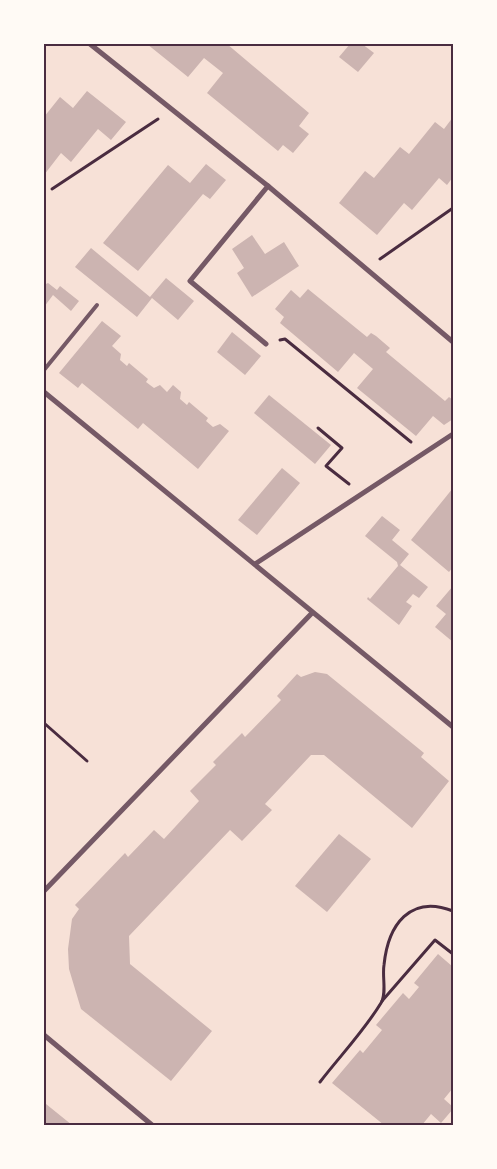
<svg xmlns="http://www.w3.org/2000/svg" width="497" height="1169" viewBox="0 0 497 1169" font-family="'PT Sans',sans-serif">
	<rect width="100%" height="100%" fill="#f7e1d7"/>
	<g fill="#ccb4b1">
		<path d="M147,44h80l82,69 -10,13 10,8 -16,19 -10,-8 -5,6 -71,-58 16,-20 -19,-15 -16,19z"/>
		<path d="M350,44h12l12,9 -16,19 -19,-15z"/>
		<path d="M87,91l39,31 -15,18 -13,-11 -27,33 -10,-9 -17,22v-58l16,-20 13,11z"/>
		<path d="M453,117v60l-6,8 -8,-7 -27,32 -8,-7 -27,32 -38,-32 26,-32 9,7 26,-31 9,7 26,-32 9,7z"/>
		<path d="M206,164l20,16 -16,19 -7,-5 -65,77 -35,-28 65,-78 22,18z"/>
		<path d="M252,235l13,19 19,-12 15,24 -47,31 -15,-24 7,-5 -12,-19z"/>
		<path d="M91,248l59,49 16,-19 28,23 -16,19 -26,-22 -15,19 -62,-50z"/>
		<path d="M48,283l9,7 3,-4 19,15 -8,10 -18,-16 -9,12v-22z"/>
		<path d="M308,289l59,48 4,-4 5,3 14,12 -4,4 59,49 4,-4 4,3v19l-9,6 -11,-9 -17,20 -59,-48 16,-19 -19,-16 -16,19 -58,-49 4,-6 -9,-8 16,-19 9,8z"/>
		<path d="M102,321l19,15 -9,10 9,8 -1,6 7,6 2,-3 19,16 -2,3 8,6 6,-3 7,7 6,-7 8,7 -1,7 7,6 2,-3 19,16 -2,3 7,6 7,-3 9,7 -31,38 -55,-46 -5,6 -56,-46 -4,5 -19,-15z"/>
		<path d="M232,332l29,24 -16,19 -28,-23z"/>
		<path d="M269,395l62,50 -16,19 -61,-51z"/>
		<path d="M282,468l18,15 -43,52 -19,-15z"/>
		<path d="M453,488v79l-4,5 -38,-32z"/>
		<path d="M382,516l18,14 -8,10 17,14 -9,11 28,22 -9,11 -6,-4 -7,8 6,4 -13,19 -32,-26 1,-2 2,2 28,-33 -1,-4 -32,-26z"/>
		<path d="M453,586v56l-18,-15 11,-13 -10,-8z"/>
		<path d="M315,672l12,2 97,79 -3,4 28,24 -37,47 -88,-73h-13l-46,49 7,6 -30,31 -12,-11 -101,106 1,28 82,67 -41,50 -90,-72 -12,-40 -1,-20 4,-30 7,-10 -4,-4 50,-52 3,4 26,-27 10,9 35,-38 -9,-10 26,-26 -3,-3 29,-29 3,4 36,-37 -4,-4 20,-22 4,3z"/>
		<path d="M339,834l32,25 -44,53 -32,-26z"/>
		<path d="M438,954l15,13v121l-9,11 9,8v2l-12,14 -10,-9 -9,11h-38l-52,-42 28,-33 3,3 19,-23 -6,-5 27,-32 6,6 10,-12 -5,-4z"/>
		<path d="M44,1102l2,2 26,21h-28z"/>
	</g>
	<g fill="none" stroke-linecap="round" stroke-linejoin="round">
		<g stroke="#4a2c40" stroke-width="3">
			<path d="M52,189l106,-70"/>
			<path d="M380,259l73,-51"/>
			<path d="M280,340l5,-1 126,103"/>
			<path d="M318,428l24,20 -16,18 23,18"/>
			<path d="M44,723l43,38"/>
			<path d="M382,1001l53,-61 18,14"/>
			<path d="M320,1082c20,-26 44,-51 61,-79 6,-9 1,-27 3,-38 4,-40 26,-71 69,-54"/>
		</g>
		<path stroke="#755966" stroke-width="4" d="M44,370l53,-65"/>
		<g stroke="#755966" stroke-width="5">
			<path d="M90,44l178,142 185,156"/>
			<path d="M266,344l-76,-63 78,-95"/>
			<path d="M44,392l409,335"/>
			<path d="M255,564l198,-130"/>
			<path d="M44,891l268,-278"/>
			<path d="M44,1035l108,90"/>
		</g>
	</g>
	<rect width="497" height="1169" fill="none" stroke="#fffaf5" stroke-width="90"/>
	<rect x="45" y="45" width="407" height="1079" fill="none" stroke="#4a2c40" stroke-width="2"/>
</svg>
